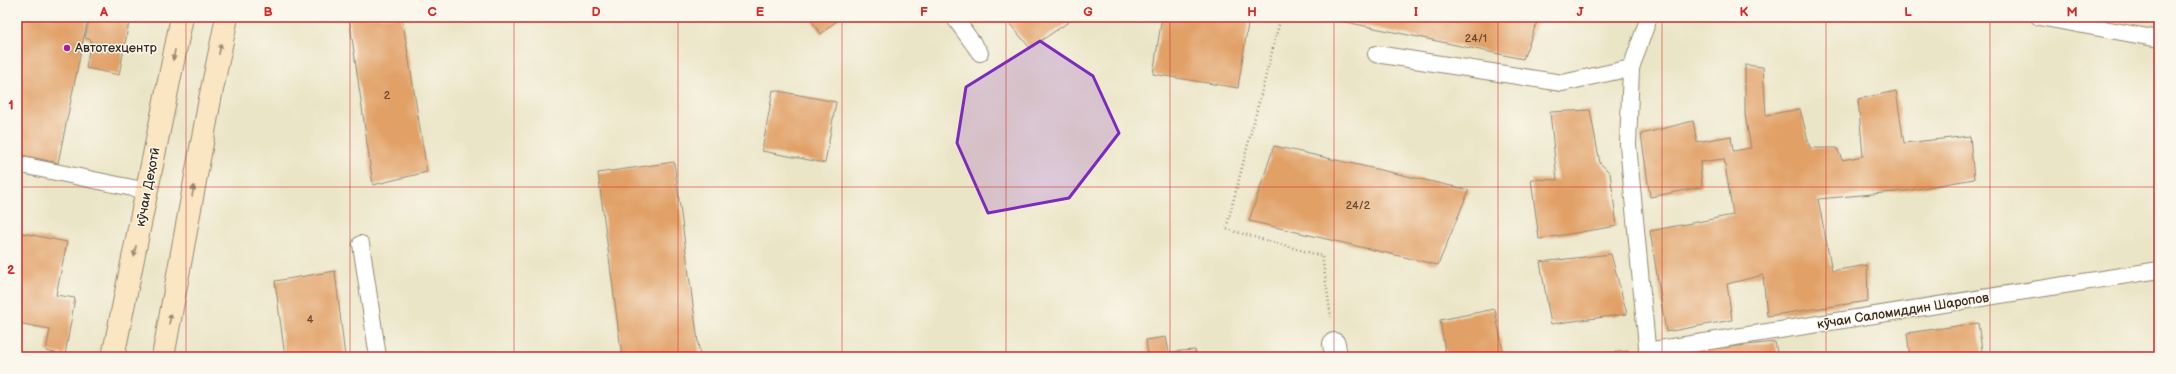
<svg xmlns="http://www.w3.org/2000/svg" width="2176" height="374" viewBox="0 0 2176 374" font-family="'Balsamiq Sans',sans-serif">
	<rect width="100%" height="100%" fill="#fbf7ec"/>
	<filter id="ink" filterUnits="userSpaceOnUse"><feTurbulence type="fractalNoise" baseFrequency=".025" numOctaves="2"/><feDisplacementMap in="SourceGraphic" scale="8" xChannelSelector="R" yChannelSelector="G"/><feConvolveMatrix kernelMatrix="1 2 1 2 8 2 1 2 1" color-interpolation-filters="sRGB"/></filter>
	<filter id="wash" filterUnits="userSpaceOnUse"><feTurbulence type="fractalNoise" baseFrequency=".012" numOctaves="4" result="noise"/><feDisplacementMap in="SourceGraphic" scale="16" xChannelSelector="R" yChannelSelector="G"/><feGaussianBlur stdDeviation="0.9" result="paint"/><feColorMatrix in="noise" values="0 0 0 0 0 0 0 0 0 0 0 0 0 0 0 0 0 1.4 0 .05"/><feComposite in="paint" operator="in"/></filter>
	<g filter="url(#wash)">
		<rect width="100%" height="100%" fill="#ebe5c7"/>
		<g id="blocks">
			<g fill="#e1a066">
				<path d="M22,17h66l-30,146 -41,-9v-114z"/>
				<path d="M90,17h40l-11,58 -33,-7 5,-28 -6,-2z"/>
				<path d="M349,17h53l25,155 -54,13z"/>
				<path d="M809,17h32l-20,17z"/>
				<path d="M1004,17h72l-46,31z"/>
				<path d="M1162,17h87l-11,71 -85,-14z"/>
				<path d="M1322,17h217l-16,42z"/>
				<path d="M1745,65l18,2 3,48 34,-6 10,39h27l5,12 21,-4 -5,-57 38,-8 8,52 66,-7 4,43 -69,12 -87,8 14,72 35,-6 1,36 -101,15 -4,-41 -36,9 5,36 -66,12 -16,-101 83,-16 -9,-56 -24,3 2,25 -52,10 -9,-63 52,-13 4,21 34,-6 2,15 18,-3 -6,-33z"/>
				<path d="M773,90l63,12 -11,61 -63,-12z"/>
				<path d="M1590,110l10,53 10,10 7,53 -78,13 -8,-60 26,1 -7,-68z"/>
				<path d="M1274,146l195,44 -31,75 -189,-44z"/>
				<path d="M674,162l26,195h-78l-24,-184z"/>
				<path d="M17,232l50,10 -11,53 19,3 -10,57 -19,-4 4,-22 -33,-6z"/>
				<path d="M1611,254l16,60 -76,10 -11,-62z"/>
				<path d="M335,271l10,86h-60l-10,-76z"/>
				<path d="M1495,309l9,48h-58l-6,-37z"/>
				<path d="M1978,323l5,34h-73l-3,-24z"/>
				<path d="M1166,337l3,15 26,-2 2,7h-49l-2,-17z"/>
				<path d="M1775,342l3,15h-77l-1,-7z"/>
				<path d="M1628,351l1,6h-52v-1z"/>
			</g>
		</g>
	</g>
	<g filter="url(#ink)">
		<use href="#blocks" fill-opacity="0" stroke="#938872" stroke-width="1"/>
		<g fill="none" stroke-linecap="round" stroke-linejoin="round">
			<defs>
				<g id="lane">
					<path d="M954,17l26,36"/>
					<path d="M2039,17l120,22"/>
					<path d="M1376,54l186,29 69,-15"/>
					<path d="M17,164l130,27"/>
					<path d="M361,244l17,113"/>
					<path d="M1647,351l512,-81"/>
					<path d="M1648,357l-20,-212 3,-77 18,-51"/>
				</g>
				<path id="street" d="M1334,344l2,13"/>
				<g id="secondary">
					<path d="M113,357l69,-340"/>
					<path d="M163,357l47,-258 17,-82"/>
				</g>
			</defs>
			<use href="#lane" stroke="#938872" stroke-width="18"/>
			<use href="#street" stroke="#938872" stroke-width="24"/>
			<use href="#secondary" stroke="#938872" stroke-width="24"/>
			<path stroke="#938872" stroke-width="2.5" stroke-dasharray="1 3" stroke-linecap="butt" d="M1281,17l-55,212 96,27 9,61"/>
			<use href="#lane" stroke="#fff" stroke-width="16"/>
			<use href="#street" stroke="#fff" stroke-width="22"/>
			<use href="#secondary" stroke="#fbe6c4" stroke-width="22"/>
		</g>
		<defs><path id="oneway-solid" d="M-6-.8H1V-3.2L6.5 0L1 3.2V.8H-6Z"/></defs>
		<g fill="#9b8871">
			<use href="#oneway-solid" transform="translate(220 49) rotate(-78)"/>
			<use href="#oneway-solid" transform="translate(174 55) rotate(101)"/>
			<use href="#oneway-solid" transform="translate(193 191) rotate(-80)"/>
			<use href="#oneway-solid" transform="translate(135 251) rotate(101)"/>
			<use href="#oneway-solid" transform="translate(170 319) rotate(-80)"/>
		</g>
	</g>
	<path fill="#7b2cbf" fill-opacity="0.2" stroke="#7b2cbf" stroke-width="3" stroke-linejoin="round" d="M1040,41l53,35 26,57 -50,65 -81,15 -31,-70 9,-56z"/>
	<path fill="none" stroke="#d62828" stroke-width="1" stroke-opacity="0.55" d="M186,17v340M350,17v340M514,17v340M678,17v340M842,17v340M1006,17v340M1170,17v340M1334,17v340M1498,17v340M1662,17v340M1826,17v340M1990,17v340M17,187h2142"/>
	<circle fill="#b5179e" stroke="#fbf7ec" stroke-width="1.5" cx="67" cy="48" r="4"/>
	<g text-anchor="middle" dominant-baseline="central" stroke-width="3" stroke-linejoin="round" paint-order="stroke">
		<g font-size="11" fill="#644830">
			<text x="1476" y="38">24/1</text>
			<text x="387" y="95">2</text>
			<text x="1358" y="205">24/2</text>
			<text x="310" y="319">4</text>
		</g>
		<g font-size="13" fill="#3b2a1e" stroke="#fbf7ec" text-anchor="start">
			<text x="75" y="48">Автотехцентр</text>
		</g>
		<g font-size="13" fill="#3b2a1e" stroke="#fbf7ec">
			<text transform="translate(148 187) rotate(-79)">кӯчаи Деҳотӣ</text>
			<text transform="translate(1903 311) rotate(-9)">кӯчаи Саломиддин Шаропов</text>
		</g>
	</g>
	<rect width="2176" height="374" fill="none" stroke="#fbf7ec" stroke-width="44"/>
	<rect x="22" y="22" width="2132" height="330" fill="none" stroke="#d62828" stroke-width="1.5"/>
	<g font-size="13" text-anchor="middle" font-weight="bold" fill="#d62828">
		<text x="104" y="16">A</text>
		<text x="268" y="16">B</text>
		<text x="432" y="16">C</text>
		<text x="596" y="16">D</text>
		<text x="760" y="16">E</text>
		<text x="924" y="16">F</text>
		<text x="1088" y="16">G</text>
		<text x="1252" y="16">H</text>
		<text x="1416" y="16">I</text>
		<text x="1580" y="16">J</text>
		<text x="1744" y="16">K</text>
		<text x="1908" y="16">L</text>
		<text x="2072" y="16">M</text>
		<text x="11" y="109">1</text>
		<text x="11" y="274">2</text>
	</g>
</svg>
